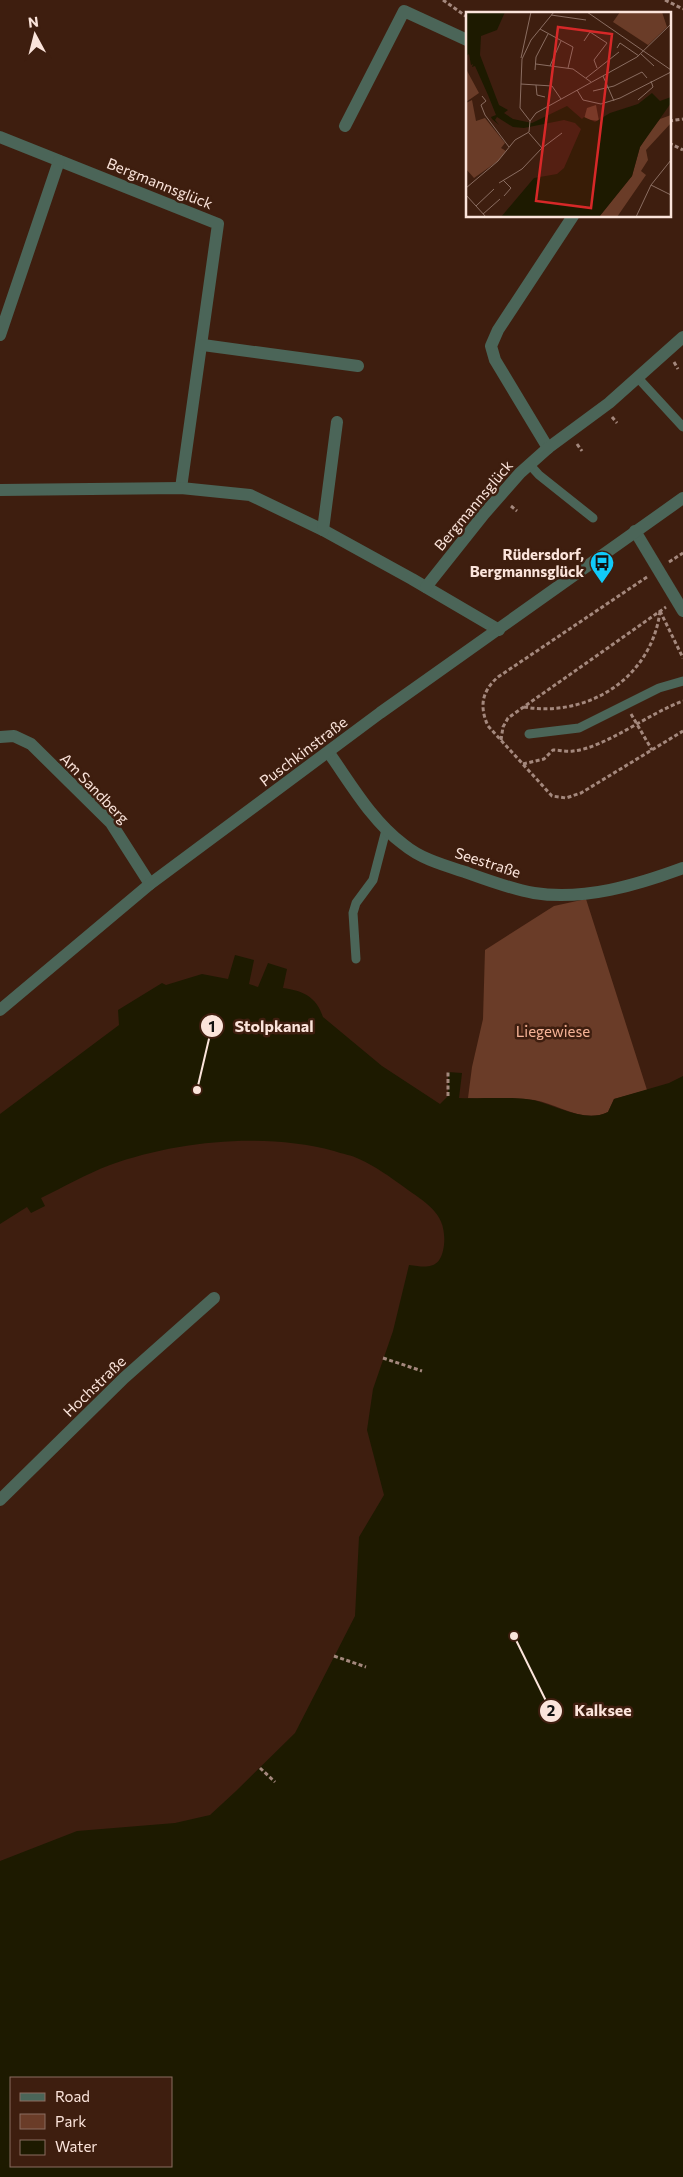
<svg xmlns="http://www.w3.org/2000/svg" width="683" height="2177" viewBox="0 0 683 2177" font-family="Commissioner,sans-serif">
	<rect width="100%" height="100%" fill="#3e1e0f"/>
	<path fill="#6a3c28" d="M586,899l61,191 -33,9 -6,13c-25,12 -50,-8 -74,-12 -21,-3 -44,-1 -66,-2l4,-31 11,-48 2,-69 69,-44z"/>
	<path fill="#1d1a00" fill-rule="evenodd" d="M235,955l19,5 -5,24 9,3 10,-24 19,6 -4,19c20,3 33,8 40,29l59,49 58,38 8,-8v-24l14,1 -3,25c21,1 60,-2 78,3 22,6 49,22 71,11l6,-13 55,-16 14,-7v1101h-683v-316l77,-30 98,-8 35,-8 26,-24 59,-58 60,-117 4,-79 25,-42 -17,-65 6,-41 20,-58 16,-66c20,3 32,4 35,-20 3,-32 -17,-41 -40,-58 -14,-10 -29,-21 -45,-28 -7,-4 -17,-5 -25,-8 -70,-19 -157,-10 -224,14 -24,9 -46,22 -69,33l4,8 -14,7 -4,-6 -27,17v-110l119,-89 -1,-15 44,-27 4,2 36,-11 26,5zM11,2078h160v88h-160z"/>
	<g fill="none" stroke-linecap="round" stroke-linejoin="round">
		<g stroke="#a4887d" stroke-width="3" stroke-dasharray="4 2.5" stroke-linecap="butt">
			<path d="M443,0l24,17"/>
			<path d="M665,0l18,9"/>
			<path d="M669,121l14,-2"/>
			<path d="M669,143l14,7"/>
			<path d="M674,362l4,7"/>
			<path d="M612,417l5,6"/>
			<path d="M577,444l5,7"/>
			<path d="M511,506l6,5"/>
			<path d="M669,562l14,-9"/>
			<path d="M647,577l-149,100c-16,14 -19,29 -10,49l64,70 14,2 15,-5 102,-62"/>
			<path d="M660,611l23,47"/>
			<path d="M524,707c65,11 128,-30 136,-96"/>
			<path d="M631,714l21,36"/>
			<path d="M501,740l2,-13 5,-9 158,-111"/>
			<path d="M523,764l21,-5 9,-9c7,0 14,2 20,1 32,-3 76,-38 110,-50"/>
			<path d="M448,1096v-24"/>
			<path d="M383,1358l39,13"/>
			<path d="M334,1656l32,11"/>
			<path d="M260,1768l15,14"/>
		</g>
		<g stroke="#4b6558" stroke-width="9">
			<path d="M638,378l45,49"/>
			<path d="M529,464l10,11 54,43"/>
			<path d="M529,734l50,-6 80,-40 24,-7"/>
			<path d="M356,959l-3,-46 3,-10 17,-23 13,-50"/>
		</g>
		<g stroke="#4b6558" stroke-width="12">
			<path d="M345,126l59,-115 63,29"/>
			<path d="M0,137l218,87 -37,264"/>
			<path d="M0,335l59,-174"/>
			<path d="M203,345l155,21"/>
			<path d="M548,448l-53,-88 -4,-14 7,-16 75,-114"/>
			<path d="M0,490l181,-2 69,7 73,35 89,49 87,51"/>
			<path d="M323,530l14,-108"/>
			<path d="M635,531l48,80"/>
			<path d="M426,587l58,-73 36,-41 28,-25 61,-45 74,-66"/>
			<path d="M0,737l14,-1 17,8 80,79 39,61"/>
			<path d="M329,753c22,31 43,68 74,91 18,15 40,21 62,28 22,8 46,17 69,21 50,8 103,-8 149,-25"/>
			<path d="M0,1010l150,-126 230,-171 303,-215"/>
			<path d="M0,1500l124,-122 90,-80"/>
		</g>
	</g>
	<defs>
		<symbol id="bus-pin" viewBox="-11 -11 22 30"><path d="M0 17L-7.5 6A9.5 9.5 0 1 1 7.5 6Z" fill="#11cafa" stroke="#3e1e0f"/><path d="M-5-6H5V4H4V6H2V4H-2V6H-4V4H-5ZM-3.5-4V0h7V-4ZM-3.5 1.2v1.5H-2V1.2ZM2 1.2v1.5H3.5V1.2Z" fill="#111"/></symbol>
	</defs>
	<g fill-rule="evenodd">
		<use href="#bus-pin" x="588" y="549" width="28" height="38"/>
	</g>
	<g text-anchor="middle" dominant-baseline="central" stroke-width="5" stroke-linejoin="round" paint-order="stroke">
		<g font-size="15" fill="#fbe4db" stroke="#3e1e0f">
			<text transform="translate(160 183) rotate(22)">Bergmannsglück</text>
			<text transform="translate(473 505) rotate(-50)">Bergmannsglück</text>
			<text transform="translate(303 751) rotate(-37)">Puschkinstraße</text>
			<text transform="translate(95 788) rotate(46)">Am Sandberg</text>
			<text transform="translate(488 862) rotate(18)">Seestraße</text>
			<text transform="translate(94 1386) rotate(-44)">Hochstraße</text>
		</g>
		<g font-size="15" font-weight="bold" fill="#fbe4db" stroke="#3e1e0f" text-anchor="end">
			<text x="584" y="554">Rüdersdorf,<tspan x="584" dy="17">Bergmannsglück</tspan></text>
		</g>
		<g font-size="15" fill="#f6b397" stroke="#3e1e0f">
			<text x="553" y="1031">Liegewiese</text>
		</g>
	</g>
	<g transform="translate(466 12)">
		<rect width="205" height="205" fill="#3e1e0f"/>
		<path d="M154,0h42l5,15 -19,18 -35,-23zM0,57l13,24 -13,9zM6,88l4,21 9,-3 20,25 -4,5 5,3 -8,10 -24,17 -8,-9v-66zM130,93l3,16 -15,-2 3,-11zM205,103v8l-25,27 2,10 -7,11 5,4 -29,42h-18l33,-41 8,-29 9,-14 11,-14z" fill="#6a3c28"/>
		<path d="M0,0h39l-8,18 -16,6 -1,19 19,50 9,5 -4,3 9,6 19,4 35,-17 15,13 2,-2 11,5 15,-9 28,-9 14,-11 8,8 11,-4v6l-31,44 -8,29 -33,41h-98l33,-39 23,-4 7,-6 17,-39 -6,-6 -11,-3 -40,8 -11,-1 -16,-10 -2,3 4,5 -7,-6 -1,-2 5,-2 -8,-20 -13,-29 -3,1 1,-3 -2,1 -2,-11 -3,2z" fill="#1d1a00"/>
		<path fill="none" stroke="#8a6d61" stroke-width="1" d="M121,0l84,58M85,3l35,5M74,17l33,18 -5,21M118,29l6,-9 17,11 -13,17 3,8M151,36l3,-5 19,13M175,42l13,12M55,46l10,-46M70,52l37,5 18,13M84,54l11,-25M69,58l1,-13 12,-23M137,64l11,25M120,66l33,-26M55,72l31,2 9,13M70,73l1,10 8,2M111,78l6,10 18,4 19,-6 51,-26M127,79l21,-5 28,-14 5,6M16,84l4,5 -5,4 4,10 24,32M172,88l15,-13 -2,-6M64,109l6,-8 101,-56 34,-33M63,121l13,15M37,168l8,8 -7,8M33,171l23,-14 20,-21 20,-15M185,173l20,10M0,176l32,-27 17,-21 14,-8 1,-11 -10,-13 2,-49 9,-19 23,-28M0,183l20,22M10,194l18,-17M17,202l17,-15M170,205l15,-32 20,-25"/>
		<path fill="#d62828" fill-opacity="0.15" stroke="#d62828" stroke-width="2.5" d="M92,15l54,7 -21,174 -55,-7z"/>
		<rect width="205" height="205" fill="none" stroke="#fbe4db" stroke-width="2.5"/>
	</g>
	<path fill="none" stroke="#fbe4db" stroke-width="2" d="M197 1090L212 1026M514 1636L551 1711"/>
	<g fill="#fbe4db" stroke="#3e1e0f" stroke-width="2">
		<circle cx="197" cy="1090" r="5"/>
		<circle cx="514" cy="1636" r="5"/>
		<circle cx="212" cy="1026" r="12"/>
		<circle cx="551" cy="1711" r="12"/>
	</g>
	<g font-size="15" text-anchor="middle" font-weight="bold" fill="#111">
		<text x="212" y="1032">1</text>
		<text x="551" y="1716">2</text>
	</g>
	<g font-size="16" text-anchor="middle" font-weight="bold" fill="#fbe4db" stroke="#3e1e0f" stroke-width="5" stroke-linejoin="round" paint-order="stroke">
		<text x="274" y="1032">Stolpkanal</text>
		<text x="603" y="1716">Kalksee</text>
	</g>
	<rect x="10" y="2077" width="162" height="90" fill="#3e1e0f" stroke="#8a6d61"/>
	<rect x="20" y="2093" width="25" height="8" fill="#4b6558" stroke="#8a6d61"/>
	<text x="55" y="2102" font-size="15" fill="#fbe4db">Road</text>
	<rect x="20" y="2114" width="25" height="15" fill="#6a3c28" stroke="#8a6d61"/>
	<text x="55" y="2127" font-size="15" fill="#fbe4db">Park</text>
	<rect x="20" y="2140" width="25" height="15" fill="#1d1a00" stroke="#8a6d61"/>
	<text x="55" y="2152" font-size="15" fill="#fbe4db">Water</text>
	<g transform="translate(35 35) rotate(353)" stroke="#3e1e0f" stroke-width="4" paint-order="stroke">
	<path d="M0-4L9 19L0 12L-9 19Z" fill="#fbe4db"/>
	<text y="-8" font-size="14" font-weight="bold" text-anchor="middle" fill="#fbe4db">N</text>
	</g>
</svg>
